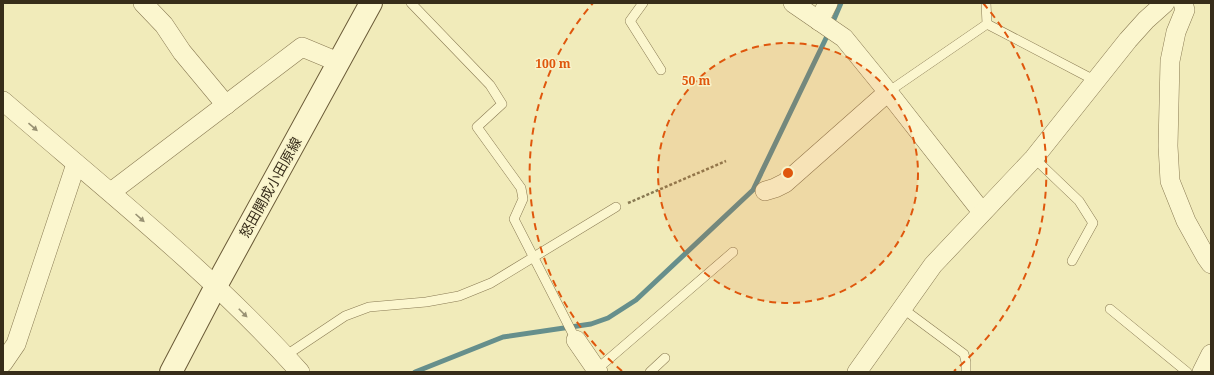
<svg xmlns="http://www.w3.org/2000/svg" width="1214" height="375" viewBox="0 0 1214 375" font-family="'Noto Serif','Noto Sans JP',serif">
	<rect width="100%" height="100%" fill="#f1ebba"/>
	<g fill="none" stroke-linecap="round" stroke-linejoin="round">
		<g stroke="#668f8c" stroke-width="5">
			<path d="M832,24l9,-21"/>
			<path d="M415,372l88,-35 88,-13 17,-6 28,-18 117,-110 76,-158"/>
		</g>
		<defs>
			<g id="service">
				<path d="M411,3l79,82 12,19 -25,23 44,61 2,11 -9,20 62,121"/>
				<path d="M643,3l-13,18 31,49"/>
				<path d="M987,24l109,57"/>
				<path d="M888,92l99,-68 -1,-21"/>
				<path d="M1034,158l45,43 14,22 -21,38"/>
				<path d="M902,308l62,46 2,8v10"/>
				<path d="M1110,309l77,63"/>
				<path d="M285,356l60,-40 24,-9 57,-5 33,-6 32,-13 125,-76"/>
				<path d="M596,370l137,-118"/>
				<path d="M650,372l15,-14"/>
			</g>
			<g id="minor">
				<path d="M143,3l21,22 18,27 44,53"/>
				<path d="M793,3l51,35 44,54 94,120"/>
				<path d="M1183,3l2,7 -9,22 -6,29 -2,85 2,35 16,40 20,36 5,7"/>
				<path d="M819,21l9,-18"/>
				<path d="M3,101c102,88 207,171 297,271"/>
				<path d="M765,191l10,-3 10,-5 103,-91"/>
				<path d="M111,192l191,-145 36,15"/>
				<path d="M576,340l22,32"/>
				<path d="M3,363l13,-19 60,-180"/>
				<path d="M857,372l76,-107 101,-107 94,-118 18,-20 19,-17"/>
				<path d="M1202,372l9,-18"/>
			</g>
			<path id="secondary" d="M171,372l45,-86 155,-283"/>
		</defs>
		<use href="#service" stroke="#897a53" stroke-width="10"/>
		<use href="#minor" stroke="#897a53" stroke-width="20"/>
		<use href="#secondary" stroke="#6a5a37" stroke-width="24"/>
		<path stroke="#897a53" stroke-width="2.5" stroke-dasharray="3 2" stroke-linecap="butt" d="M628,203l98,-42"/>
		<use href="#service" stroke="#fbf6ce" stroke-width="9"/>
		<use href="#minor" stroke="#fbf6ce" stroke-width="19"/>
		<use href="#secondary" stroke="#fbf6ce" stroke-width="22"/>
	</g>
	<defs><path id="oneway-solid" d="M-6-.8H1V-3.2L6.5 0L1 3.2V.8H-6Z"/></defs>
	<g fill="#999274">
		<use href="#oneway-solid" transform="translate(33 127) rotate(41)"/>
		<use href="#oneway-solid" transform="translate(140 218) rotate(42)"/>
		<use href="#oneway-solid" transform="translate(243 313) rotate(45)"/>
	</g>
	<circle cx="788" cy="173" r="130" fill="#df570d" fill-opacity=".12"/>
	<g fill="none" stroke="#df570d" stroke-width="2" stroke-dasharray="7 5">
		<circle cx="788" cy="173" r="130"/>
		<path d="M622 371A259 259 0 0 1 593 3M983 3A259 259 0 0 1 954 371"/>
	</g>
	<g text-anchor="middle" dominant-baseline="central" stroke-width="3" stroke-linejoin="round" paint-order="stroke">
		<g font-size="14" fill="#372d1a" stroke="#f8f3ca">
			<text transform="translate(270 187) rotate(-61)">怒田開成小田原線</text>
		</g>
	</g>
	<circle cx="788" cy="173" r="6" fill="#df570d" stroke="#f8f3ca" stroke-width="2"/>
	<g font-size="12" text-anchor="middle" font-weight="bold" fill="#df570d" stroke="#f8f3ca" stroke-width="3" stroke-linejoin="round" paint-order="stroke">
		<text x="553" y="68">100 m</text>
		<text x="696" y="85">50 m</text>
	</g>
	<rect width="1214" height="375" fill="none" stroke="#372d1a" stroke-width="8"/>
</svg>
